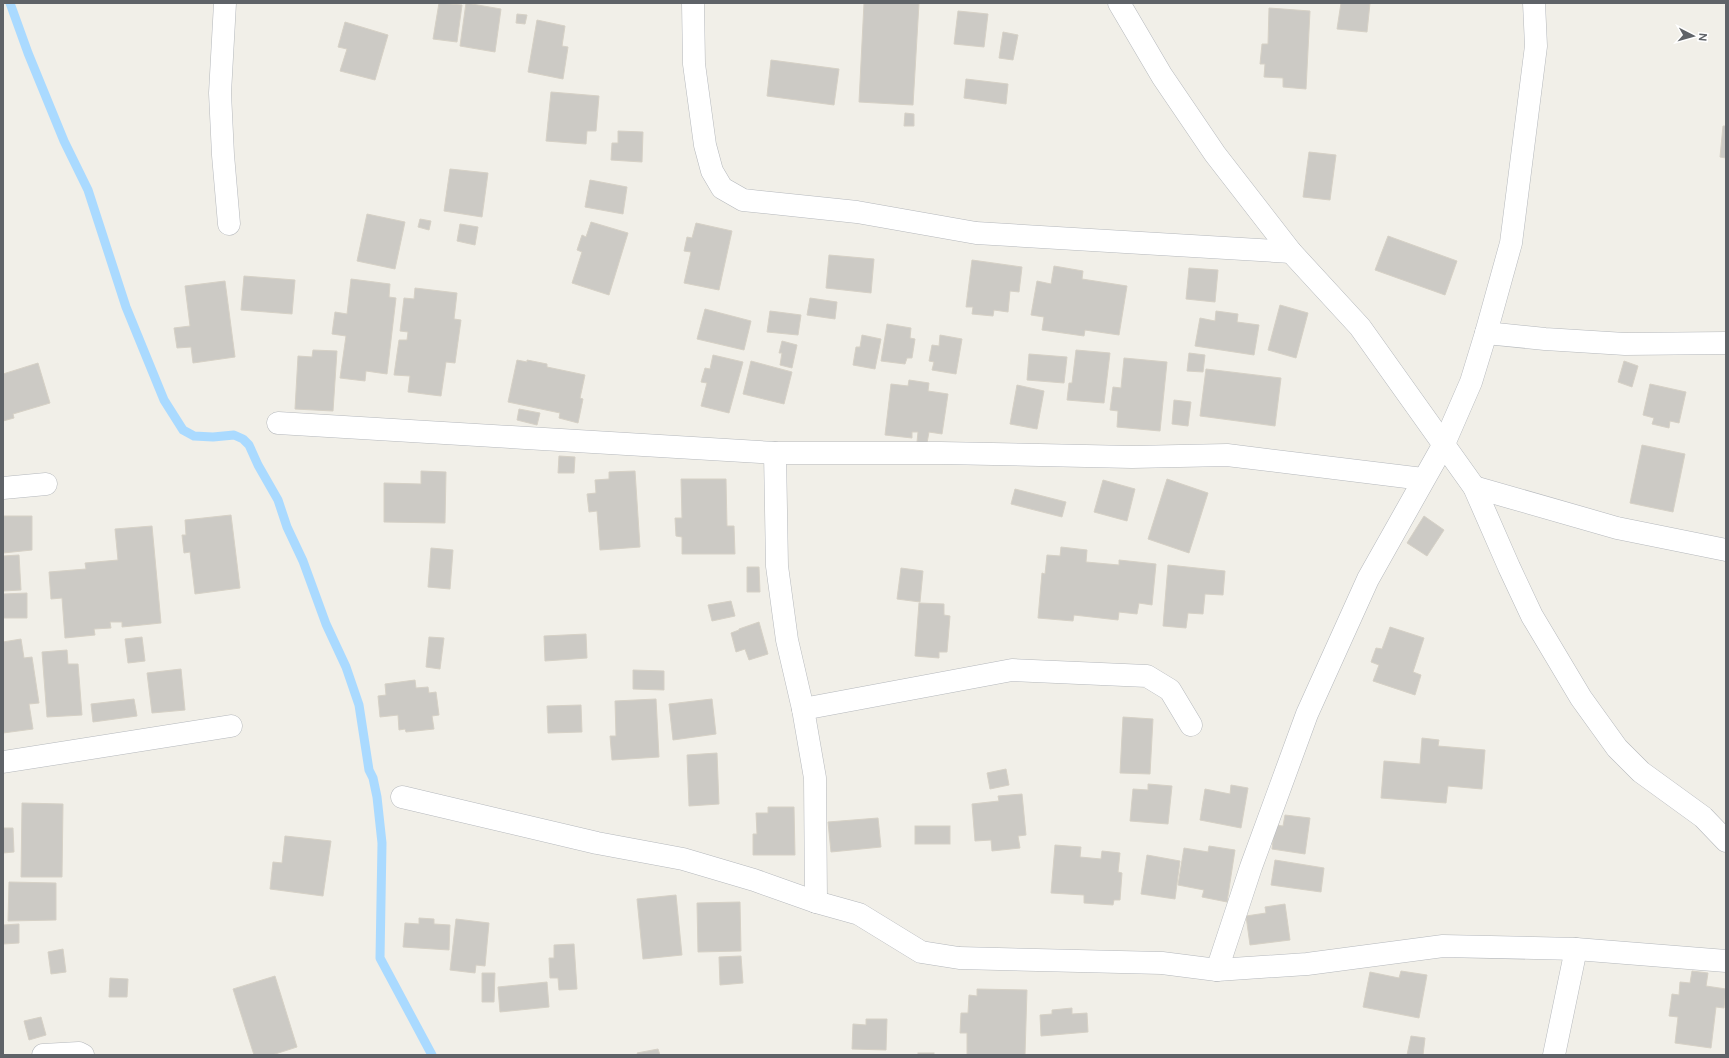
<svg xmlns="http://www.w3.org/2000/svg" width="1729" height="1058" viewBox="0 0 1729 1058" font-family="'DM Sans',sans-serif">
	<rect width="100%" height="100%" fill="#f1efe8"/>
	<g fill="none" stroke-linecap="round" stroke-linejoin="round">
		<path stroke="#aadaff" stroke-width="9" d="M10,3l18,50 36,88 24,49 38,117 38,93 19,30 11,6 19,1 21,-2 9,4 6,6 9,20 20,35 9,27 16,34 23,63 20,43 13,38 10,65 4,8 4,19 5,46 -2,115 52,97"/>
	</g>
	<g fill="#cccac5" stroke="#d6d1c6">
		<path d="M439,3l23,2 -5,37 -24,-3z"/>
		<path d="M466,3l35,6 -6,43 -35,-6z"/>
		<path d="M864,3h55l-6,102 -54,-3z"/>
		<path d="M1341,3h29l-3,29 -30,-3z"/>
		<path d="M1269,8l41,3 -4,78 -23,-2v-9l-19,-1 1,-13h-5l2,-20h6z"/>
		<path d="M958,11l30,3 -4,33 -30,-3z"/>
		<path d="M517,14l10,1 -2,9 -9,-1z"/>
		<path d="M537,20l28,6 -3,20 6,1 -5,32 -35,-7z"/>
		<path d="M345,22l43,13 -13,45 -35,-9 7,-22 -9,-2z"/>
		<path d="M1003,32l15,3 -5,25 -14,-2z"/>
		<path d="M771,60l68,9 -5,36 -67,-9z"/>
		<path d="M966,79l42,5 -2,20 -42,-6z"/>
		<path d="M551,92l48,4 -3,35h-9l-1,13 -40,-3z"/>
		<path d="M905,113l9,1v12h-10z"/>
		<path d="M1723,126h3v32l-6,-1z"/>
		<path d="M618,131l25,1 -1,30 -31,-2 1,-17h6z"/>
		<path d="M1309,152l27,3 -6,45 -27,-3z"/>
		<path d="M450,169l38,4 -6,44 -38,-6z"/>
		<path d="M590,180l37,7 -4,27 -38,-7z"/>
		<path d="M367,214l38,8 -10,47 -38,-8z"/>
		<path d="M420,219l11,2 -2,9 -11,-3z"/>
		<path d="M591,222l37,11 -19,62 -37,-12 10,-31 -5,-2 5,-15 4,2z"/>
		<path d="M696,223l36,8 -13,59 -35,-7 7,-31 -7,-1 3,-14 5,1z"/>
		<path d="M460,224l18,3 -3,18 -18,-4z"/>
		<path d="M1388,236l69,25 -12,34 -70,-25z"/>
		<path d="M829,255l45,4 -3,34 -45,-5z"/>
		<path d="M972,260l50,7 -3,25 -9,-1 -2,21 -14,-2 -1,6 -21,-2 1,-7h-7z"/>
		<path d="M1054,266l29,5 -1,8 45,7 -8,49 -34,-5 -1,6 -42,-6 2,-13 -13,-2 6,-34 14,3z"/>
		<path d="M1189,268l29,2 -3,32 -29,-3z"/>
		<path d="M244,276l51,4 -3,34 -51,-4z"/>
		<path d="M351,279l39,5 -1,13 7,1 -9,76 -21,-3 -1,10 -25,-3 6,-42 -14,-2 3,-22 12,2z"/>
		<path d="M225,281l10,76 -42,6 -2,-16 -14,1 -3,-20 16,-2 -5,-40z"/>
		<path d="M415,288l42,5 -3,26 7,1 -6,43 -9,-1 -5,34 -33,-4 2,-16 -16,-1 5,-35h8l1,-8 -8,-1 4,-33 10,1z"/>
		<path d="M810,298l27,4 -2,17 -28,-4z"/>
		<path d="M1280,305l28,8 -12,45 -28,-8z"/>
		<path d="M705,309l46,12 -7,29 -47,-11z"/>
		<path d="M770,311l31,4 -3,20 -31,-3z"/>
		<path d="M1216,311l22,3 -1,8 22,3 -5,30 -59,-9 5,-28 15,3z"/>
		<path d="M887,324l24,4 -1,10 5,1 -3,19h-5l-2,6 -24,-3z"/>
		<path d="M862,335l19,4 -6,30 -22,-4 3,-18h4z"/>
		<path d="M940,335l22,4 -6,35 -24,-4 2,-8 -5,-1 3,-16 7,1z"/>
		<path d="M782,341l15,4 -5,23 -12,-3 2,-12h-3z"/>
		<path d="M313,350l24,1 -4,60 -38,-2 3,-53 14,1z"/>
		<path d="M1076,350l34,3 -6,50 -37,-3 2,-17h3z"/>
		<path d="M1189,353l16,2 -2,17 -16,-1z"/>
		<path d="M1029,354l38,3 -3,26 -37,-3z"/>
		<path d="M713,355l30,7 -14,51 -28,-7 6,-23 -6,-1 4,-14 5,1z"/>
		<path d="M1124,358l43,4 -7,69 -43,-4 1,-16 -8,-1 3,-23 8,1z"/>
		<path d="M517,360l10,2v-2l20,4v3l38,8 -5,23 3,1 -5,24 -19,-5 1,-5 -52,-11z"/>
		<path d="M751,361l41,11 -8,32 -41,-10z"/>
		<path d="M1624,361l14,5 -6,21 -14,-5z"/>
		<path d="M38,363l12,40 -37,11 1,4 -11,3v-47z"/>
		<path d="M1206,369l75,9 -6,48 -75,-10z"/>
		<path d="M909,380l20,3 -1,8 20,3 -6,40 -13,-2 -2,11 -10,-1 1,-10h-6v6l-27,-3 6,-51 17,2z"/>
		<path d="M1650,384l36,8 -7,31 -9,-2 -1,7 -17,-4 2,-6 -11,-3z"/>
		<path d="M1017,385l27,6 -7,38 -27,-5z"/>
		<path d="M1174,400l17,2 -3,24 -16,-2z"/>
		<path d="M519,409l21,4 -3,12 -20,-5z"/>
		<path d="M1642,445l43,9 -12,58 -43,-9z"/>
		<path d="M559,456l16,1 -1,16h-16z"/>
		<path d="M421,471l25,1 -1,51 -61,-1v-39l37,1z"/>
		<path d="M635,471l5,76 -40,3 -3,-39 -8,1 -2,-18 9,-1 -1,-13 14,-1v-7z"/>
		<path d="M681,479h45l1,47h7l1,28h-53v-17l-6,-1 -1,-18h7z"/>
		<path d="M1167,479l41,14 -19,60 -41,-14z"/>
		<path d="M1103,480l32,9 -8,32 -33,-9z"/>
		<path d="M1015,489l51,13 -4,15 -51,-13z"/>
		<path d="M231,515l9,73 -45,6 -5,-42 -6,1 -2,-18h4l-1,-15z"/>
		<path d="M3,516h29v34l-29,3z"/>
		<path d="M1424,516l20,14 -17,26 -20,-13z"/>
		<path d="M152,526l9,97 -39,4v-5h-12l1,6 -17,1 1,6 -30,3 -3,-40 -11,1 -2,-27 37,-3 -1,-6 33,-3 -3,-31z"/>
		<path d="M1061,547l26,3 -1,12 33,3v-5l37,4 -4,41 -13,-2 -2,11 -18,-2 -1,8 -44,-5 -1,6 -35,-3 4,-45 3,1 2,-19 13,1z"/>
		<path d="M431,548l22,2 -3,39 -22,-2z"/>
		<path d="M19,555l2,35 -18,1v-35z"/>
		<path d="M1168,565l57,6 -2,24 -18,-1 -2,20 -15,-1 -2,15 -23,-2z"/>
		<path d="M747,567h12l1,25h-13z"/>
		<path d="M901,568l22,3 -3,31 -23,-3z"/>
		<path d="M27,593v25h-24v-24z"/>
		<path d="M731,601l4,15 -23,5 -4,-16z"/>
		<path d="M919,603l25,1v11l6,1 -3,36h-8v6l-24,-2z"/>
		<path d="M759,622l9,32 -19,6 -4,-11 -9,3 -5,-19 8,-3v-1z"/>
		<path d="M1390,627l34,11 -11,34 8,3 -6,20 -42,-14 6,-16 -8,-3 5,-14 6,1z"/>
		<path d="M586,634l1,24 -42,3 -1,-25z"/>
		<path d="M142,637l3,24 -17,2 -3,-24z"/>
		<path d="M429,637l15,1 -4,31 -14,-2z"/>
		<path d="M21,639l3,19 8,-1 7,46 -10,1 4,25 -30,4v-91z"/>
		<path d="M67,650l1,14h10l4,51 -35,2 -5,-65z"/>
		<path d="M181,669l4,41 -33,3 -5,-40z"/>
		<path d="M633,670l31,1v19l-31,-1z"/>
		<path d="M415,680l1,8 12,-1 1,6 7,-1 3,23 -7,1 2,13 -28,3 -1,-3 -6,1 -1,-15 -18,2 -2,-21 8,-1 -1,-11z"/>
		<path d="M134,699l3,17 -44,6 -2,-18z"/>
		<path d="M656,699l3,58 -47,3 -2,-24h6l-1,-35z"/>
		<path d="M712,699l4,35 -43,6 -4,-36z"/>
		<path d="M581,705l1,27 -34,1 -1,-27z"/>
		<path d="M1123,717l30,2 -3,55 -30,-1z"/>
		<path d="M1422,738l17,2 -1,6 47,4 -3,39 -34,-3 -2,17 -65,-5 3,-37 36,3z"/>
		<path d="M717,753l2,51 -30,2 -2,-51z"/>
		<path d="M1006,769l3,16 -19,4 -3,-16z"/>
		<path d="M1148,784l24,2 -4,38 -38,-3 3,-32 15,1z"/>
		<path d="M1231,785l17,3 -7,40 -41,-8 5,-31 25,5z"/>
		<path d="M1022,794l4,41 -8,1 2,12 -28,3 -1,-11 -16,1 -3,-37 27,-3 -1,-5z"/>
		<path d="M22,803l41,1 -1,73h-41z"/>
		<path d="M768,807h26l1,48h-42v-21h4l-1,-21h12z"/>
		<path d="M1285,815l25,3 -5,36 -33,-5 3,-24 8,1z"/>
		<path d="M878,818l3,29 -50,5 -3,-30z"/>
		<rect x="915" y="826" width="35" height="18"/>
		<path d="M3,828h10l1,24 -11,1z"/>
		<path d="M285,836l46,5 -8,55 -53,-7 3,-27 9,1z"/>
		<path d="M1055,845l26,2 -1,10 21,2 1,-8 18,2 -2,19 4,1 -2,27h-6l-1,5 -29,-2v-8l-33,-2z"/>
		<path d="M1209,846l26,4 -8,52 -25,-5 2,-7 -26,-5 6,-37 24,4z"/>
		<path d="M1147,855l33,6 -5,38 -34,-5z"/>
		<path d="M1275,860l49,8 -3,24 -50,-7z"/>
		<path d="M9,882l47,1v37l-48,1z"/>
		<path d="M676,895l6,60 -39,4 -6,-60z"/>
		<path d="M740,902l1,49 -43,1 -1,-49z"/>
		<path d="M1285,904l5,36 -40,5 -4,-29 20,-3 -1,-6z"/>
		<path d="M419,918l15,1v5l16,1 -1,25 -46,-3 2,-24 14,1z"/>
		<path d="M456,919l33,4 -4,43 -9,-1 -1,8 -25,-3z"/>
		<path d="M19,924v19l-16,1v-19z"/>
		<path d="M574,944l3,45 -18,1 -1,-12h-8l-1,-20h5v-13z"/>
		<path d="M63,949l3,23 -15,2 -3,-22z"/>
		<path d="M741,956l2,27 -23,2 -1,-28z"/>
		<path d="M1401,971l26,4 -8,43 -56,-11 7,-35 29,6z"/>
		<path d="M1692,971l16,2 -2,13 20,3 -2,19 -8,-1 -5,41 -36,-5 3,-26 -9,-1 3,-22 7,1 1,-13 10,1z"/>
		<path d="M482,973h13l-1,29h-12z"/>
		<path d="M275,976l22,71 -25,8h-18l-21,-66z"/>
		<path d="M110,978l18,1 -1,18h-18z"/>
		<path d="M547,982l2,25 -49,5 -2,-25z"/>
		<path d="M977,989l50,1 -2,65h-58v-22h-7l1,-20h7l1,-18 8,1z"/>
		<path d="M1072,1008v6l15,-1 1,19 -47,4 -1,-21 12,-1v-4z"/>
		<path d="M41,1017l5,18 -17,5 -5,-19z"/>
		<path d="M866,1019h21l-1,31 -34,-1 1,-25 13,1z"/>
		<path d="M1411,1036l14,2 -2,17h-16z"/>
		<path d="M658,1049l2,6h-22l-1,-2z"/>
		<rect x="918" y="1053" width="16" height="2"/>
	</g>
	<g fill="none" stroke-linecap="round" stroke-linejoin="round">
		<defs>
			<g id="street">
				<path d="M225,3l-5,90 3,62 6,69"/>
				<path d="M693,3l1,61 11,81 7,26 10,17 21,12 114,12 119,21 315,19"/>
				<path d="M1119,3l43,73 53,78 76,98 69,75 114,160 35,80 23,49 49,82 36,50 24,24 62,45 23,24"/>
				<path d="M1486,333l59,6 80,5 101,-1"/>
				<path d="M278,423l497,30h166l191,4 95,-2 196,24"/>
				<path d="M775,453l2,113 10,74 16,69 12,69 1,124"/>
				<path d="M1474,487l143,41 109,22"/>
				<path d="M3,488l43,-4"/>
				<path d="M803,709l209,-39 135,6 23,14 21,35"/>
				<path d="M3,762l228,-36"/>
				<path d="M402,797l195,46 86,16 71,21 62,22 43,12 62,38 38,6 203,5 55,7 90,-6 136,-18 133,3 150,12"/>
				<path d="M1217,970l34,-103 56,-153 61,-135 76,-135 27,-62 15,-49 25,-90 25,-197 -2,-43"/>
				<path d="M43,1055l36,-2 4,2"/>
				<path d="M1554,1055l22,-106"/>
			</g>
		</defs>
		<use href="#street" stroke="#b5b8bc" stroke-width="23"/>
		<use href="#street" stroke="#fff" stroke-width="22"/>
	</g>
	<rect width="1729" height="1058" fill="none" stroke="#5f6368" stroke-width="8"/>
	<g transform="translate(1693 36) rotate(96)" stroke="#ffffff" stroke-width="3" paint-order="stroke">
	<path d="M0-3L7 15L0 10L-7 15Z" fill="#5f6368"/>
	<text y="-6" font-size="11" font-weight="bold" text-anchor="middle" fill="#5f6368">N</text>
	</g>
</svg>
